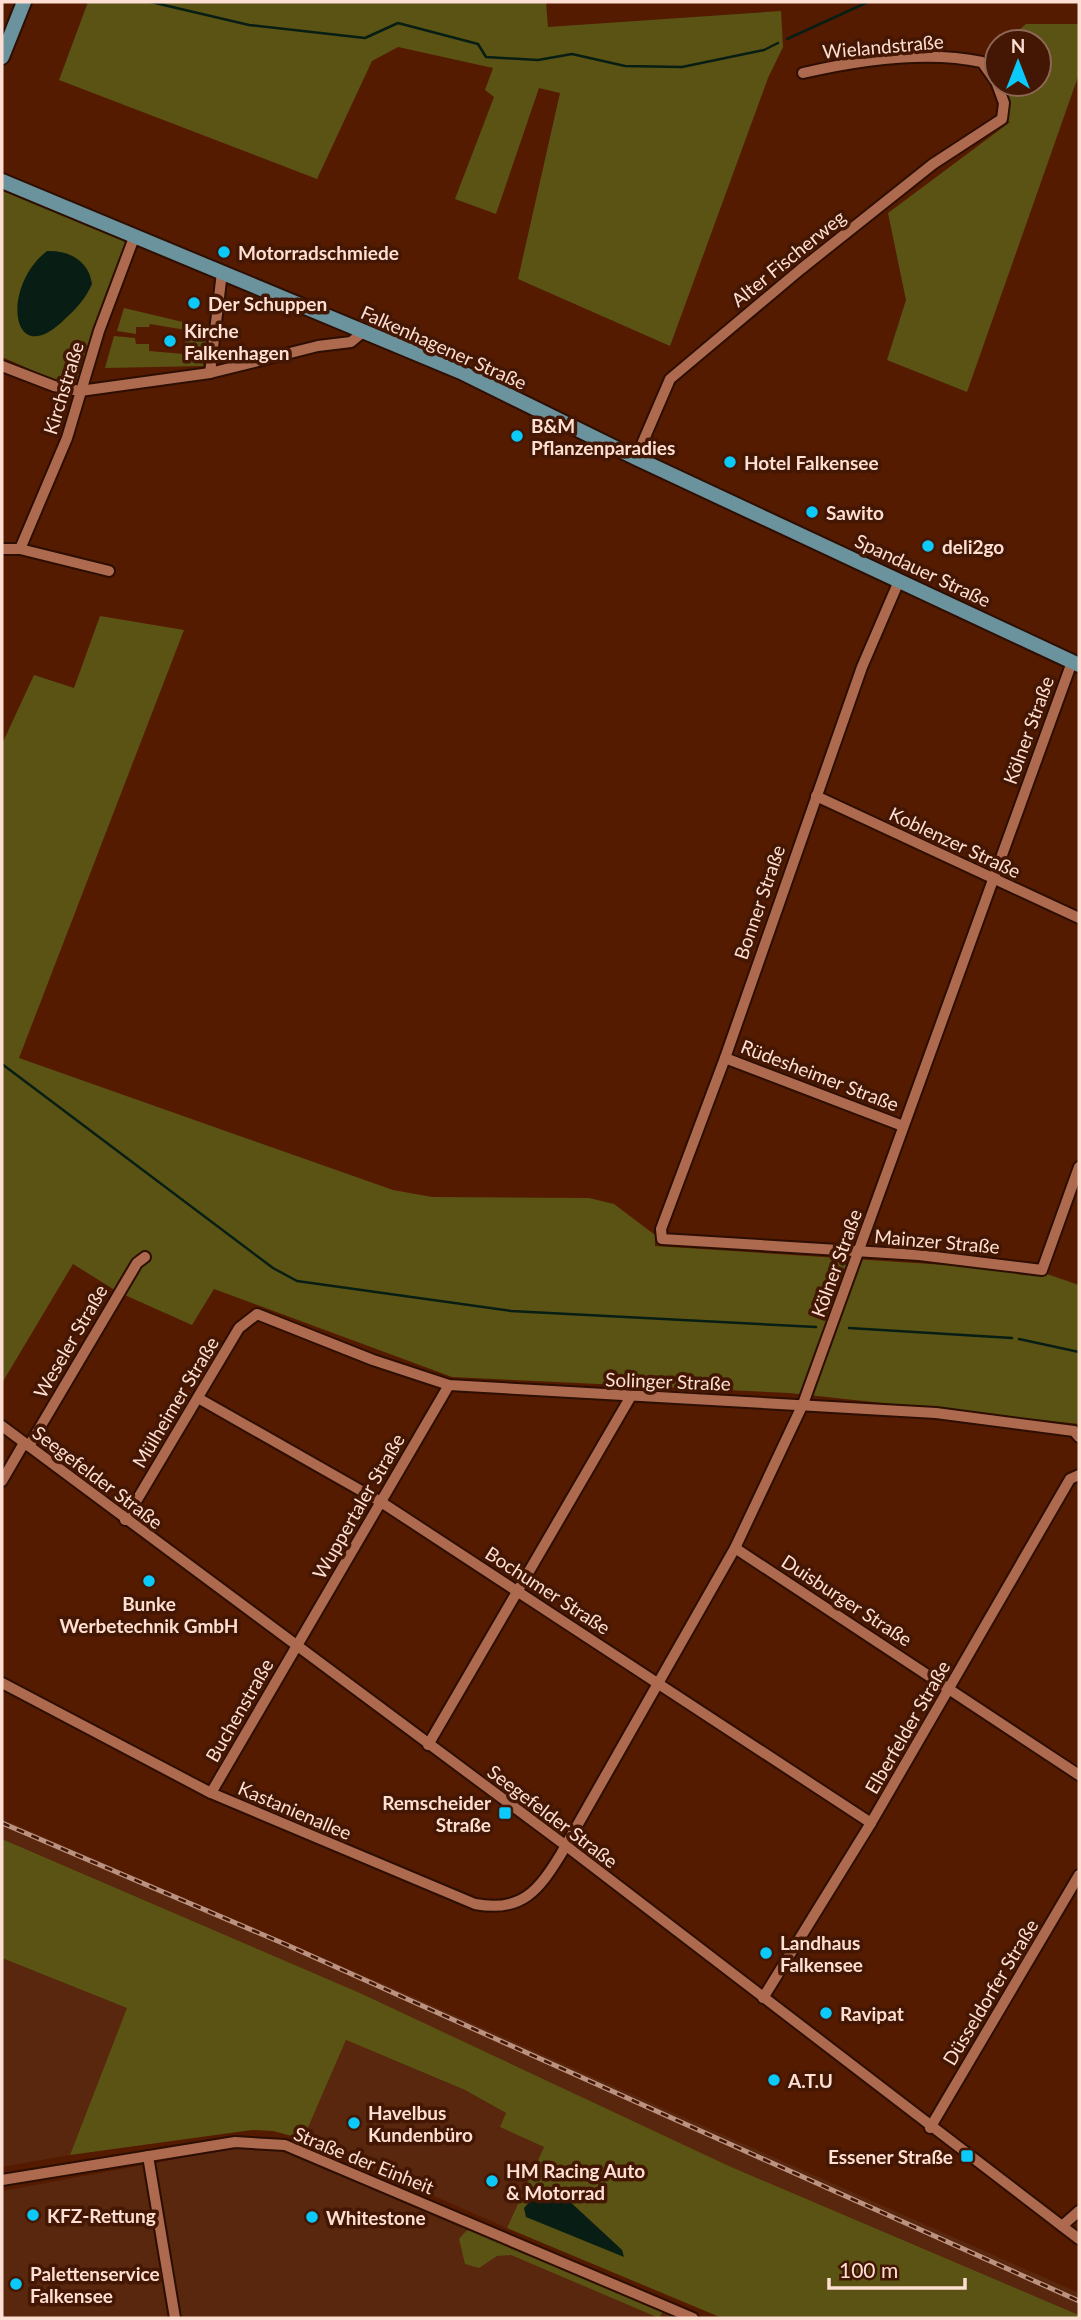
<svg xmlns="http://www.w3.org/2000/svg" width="1081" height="2320" viewBox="0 0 1081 2320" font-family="Lato,sans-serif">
	<rect width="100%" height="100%" fill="#551b00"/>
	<g fill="#59260e">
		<path d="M2,1819l402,174 675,300v22l-350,-149 -369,-173 -358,-154z"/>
		<path d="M2,1958l126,49 -58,148 -68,12z"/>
		<path d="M346,2040l119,50 41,23 -5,14 43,20 -37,81 -204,-89z"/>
		<path d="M236,2148h35l35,10 374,160h-678v-127z"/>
	</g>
	<g fill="#5a5314" fill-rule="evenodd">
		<path d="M88,2h458l2,25 233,-16 2,36 -15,31 -98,268 -152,-67 42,-186 -21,-5 -43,126 -41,-15 39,-102 -9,-7 8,-22 -95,-21 -26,14 -55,118 -258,-99z"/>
		<path d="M1026,24h53v50l-112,318 -80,-32 19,-60 -18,-87 122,-91 -8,-3 -5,-35h42v-42h-34z"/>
		<path d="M2,189l121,50 3,7 -50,138h-13l-61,-27z"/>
		<path d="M124,308l84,20 -5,38 -98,2 9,-32 21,2 1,6h13v7l35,3 2,-24 -36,-6 -1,3h-13v7l-19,-3z"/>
		<path d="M100,616l84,14 -165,428 374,132 39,7 157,1 25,6 41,31v11l383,25 41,14v139l-290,-31 -337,-16 -238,-88 -22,36 -74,-33 -45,-28 -71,119v-639l32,-69 40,13z"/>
		<path d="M2,1839l358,154 369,173 350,149v3h-357l-215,-90 37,-81 -44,-20 6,-14 -41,-23 -119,-50 -43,99 -30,-8 -21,-1 -182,25 57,-147 -125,-50zM533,2198l35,2 54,50z"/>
		<path d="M474,2229l189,82 -4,7 -148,-63 -14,1 -18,12 -14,-4 -6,-25 7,-8z"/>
	</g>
	<g fill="#081e14">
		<path d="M47,251c22,-1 42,10 45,33 -6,14 -15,24 -26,34 -55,56 -66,-31 -19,-67z"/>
		<path d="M553,2194l15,6 54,50 2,7 -98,-40 -2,-9 9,-10z"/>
	</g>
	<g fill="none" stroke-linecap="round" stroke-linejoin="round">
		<g stroke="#081e14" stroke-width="2.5">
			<path d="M151,2l98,23 116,13 33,-15 80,21 8,13 52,3 34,-6 53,12 57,1 82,-17 14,-7"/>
			<path d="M787,39l81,-37"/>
			<path d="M2,1064l271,204 24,13 214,30 305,16"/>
			<path d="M849,1328l163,10"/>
			<path d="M1019,1339l60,13"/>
		</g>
		<defs>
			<g id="minor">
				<path d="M803,73c56,-13 122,-23 179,-11l15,21"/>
				<path d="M2,366l52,20 26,5 130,-18 108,-27 33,-4 12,-10"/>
				<path d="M210,373l12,-101"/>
				<path d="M636,458l34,-79 131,-110 132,-105 69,-45 2,-16 -7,-19"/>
				<path d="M2,549h18l89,22"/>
				<path d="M20,549l47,-111 32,-107 36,-96"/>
				<path d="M899,581l-37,86 -137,391 -64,171 1,10 257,16 123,15 37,-103"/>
				<path d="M816,796l263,122"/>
				<path d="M725,1058l178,68"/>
				<path d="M198,1398l183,104 490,321"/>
				<path d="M2,1426l563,419 514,394"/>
				<path d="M29,1446l108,-183 8,-6"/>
				<path d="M2,1481l22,-38"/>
				<path d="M125,1520l114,-192 18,-14 116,46 76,25 487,28 138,18 5,6"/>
				<path d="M735,1548l344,227"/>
				<path d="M2,1683l209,110 264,111c47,9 64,-14 86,-50l174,-306 68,-144 269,-742"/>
				<path d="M428,1745l203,-349"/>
				<path d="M211,1793l238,-408"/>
				<path d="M763,1998l108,-175 199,-344 9,-4"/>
				<path d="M930,2128l149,-253"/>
				<path d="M148,2156l27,162"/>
				<path d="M2,2180l233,-38 50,3 408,173"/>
				<path d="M1062,2226l17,-15"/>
			</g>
			<g id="major">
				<path d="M2,57l22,-55"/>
				<path d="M2,181l459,191 175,86 443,207"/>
			</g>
		</defs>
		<use href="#minor" stroke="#2d0e02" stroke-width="14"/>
		<use href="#major" stroke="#2d0e02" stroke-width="18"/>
		<use href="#minor" stroke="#ad6a4f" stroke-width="10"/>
		<use href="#major" stroke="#6a939e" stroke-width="14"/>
		<defs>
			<path id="rail" d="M2,1823l285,122 792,356"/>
		</defs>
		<use href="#rail" stroke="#bb9280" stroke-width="5"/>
		<use href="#rail" stroke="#431703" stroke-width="2.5" stroke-dasharray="8" stroke-linecap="butt"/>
	</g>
	<g fill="#0bcafa" stroke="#431703" stroke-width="2.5">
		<circle cx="224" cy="252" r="7"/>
		<circle cx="194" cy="303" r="7"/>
		<circle cx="170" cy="341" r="7"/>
		<circle cx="517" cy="436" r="7"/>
		<circle cx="730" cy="462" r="7"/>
		<circle cx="812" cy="512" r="7"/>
		<circle cx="928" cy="546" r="7"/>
		<circle cx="149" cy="1581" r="7"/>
		<rect x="498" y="1806" width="14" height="14" rx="3.5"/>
		<circle cx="766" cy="1953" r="7"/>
		<circle cx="826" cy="2013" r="7"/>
		<circle cx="774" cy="2080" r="7"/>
		<circle cx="354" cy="2123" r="7"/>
		<rect x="960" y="2149" width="14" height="14" rx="3.5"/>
		<circle cx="492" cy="2181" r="7"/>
		<circle cx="33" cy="2215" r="7"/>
		<circle cx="312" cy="2217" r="7"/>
		<circle cx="16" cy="2284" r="7"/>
	</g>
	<g text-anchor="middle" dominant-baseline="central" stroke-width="7" stroke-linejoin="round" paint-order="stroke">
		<g font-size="19" fill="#fedfd3" stroke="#431703">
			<text transform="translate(883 46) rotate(-5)">Wielandstraße</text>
			<text transform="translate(788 258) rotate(-39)">Alter Fischerweg</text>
			<text transform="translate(444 347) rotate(24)">Falkenhagener Straße</text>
			<text transform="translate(63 388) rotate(-73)">Kirchstraße</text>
			<text transform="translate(923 570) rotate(25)">Spandauer Straße</text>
			<text transform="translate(1028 730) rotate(-70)">Kölner Straße</text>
			<text transform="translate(955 842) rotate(25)">Koblenzer Straße</text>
			<text transform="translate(759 902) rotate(-71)">Bonner Straße</text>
			<text transform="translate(820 1075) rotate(21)">Rüdesheimer Straße</text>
			<text transform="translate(937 1241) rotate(5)">Mainzer Straße</text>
			<text transform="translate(836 1263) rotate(-70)">Kölner Straße</text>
			<text transform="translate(70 1341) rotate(-60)">Weseler Straße</text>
			<text transform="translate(668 1381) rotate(2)">Solinger Straße</text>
			<text transform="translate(175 1402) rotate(-59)">Mülheimer Straße</text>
			<text transform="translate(98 1477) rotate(37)">Seegefelder Straße</text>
			<text transform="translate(358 1506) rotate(-60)">Wuppertaler Straße</text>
			<text transform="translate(548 1590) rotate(33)">Bochumer Straße</text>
			<text transform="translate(847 1600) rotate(33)">Duisburger Straße</text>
			<text transform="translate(239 1710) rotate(-60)">Buchenstraße</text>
			<text transform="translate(907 1727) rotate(-60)">Elberfelder Straße</text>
			<text transform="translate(295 1810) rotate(23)">Kastanienallee</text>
			<text transform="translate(553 1816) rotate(37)">Seegefelder Straße</text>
			<text transform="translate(990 1992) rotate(-59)">Düsseldorfer Straße</text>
			<text transform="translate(364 2160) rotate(22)">Straße der Einheit</text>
		</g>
		<g font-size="19" font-weight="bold" fill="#fedfd3" stroke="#431703" text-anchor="start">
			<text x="238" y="252">Motorradschmiede</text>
			<text x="208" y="303">Der Schuppen</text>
			<text x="184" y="330">Kirche<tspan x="184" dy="22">Falkenhagen</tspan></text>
			<text x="531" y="425">B&amp;M<tspan x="531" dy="22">Pflanzenparadies</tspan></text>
			<text x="744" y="462">Hotel Falkensee</text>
			<text x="826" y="512">Sawito</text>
			<text x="942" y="546">deli2go</text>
			<text x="149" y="1603" text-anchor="middle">Bunke<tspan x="149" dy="22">Werbetechnik GmbH</tspan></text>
			<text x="491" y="1802" text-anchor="end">Remscheider<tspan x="491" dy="22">Straße</tspan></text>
			<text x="780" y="1942">Landhaus<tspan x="780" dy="22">Falkensee</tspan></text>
			<text x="840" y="2013">Ravipat</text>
			<text x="788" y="2080">A.T.U</text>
			<text x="368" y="2112">Havelbus<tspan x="368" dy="22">Kundenbüro</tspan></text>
			<text x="953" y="2156" text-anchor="end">Essener Straße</text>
			<text x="506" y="2170">HM Racing Auto<tspan x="506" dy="22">&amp; Motorrad</tspan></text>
			<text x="47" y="2215">KFZ-Rettung</text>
			<text x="326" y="2217">Whitestone</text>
			<text x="30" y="2273">Palettenservice<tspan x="30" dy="22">Falkensee</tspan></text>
		</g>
	</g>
	<rect width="1081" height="2320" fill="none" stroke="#fedfd3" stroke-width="7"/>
	<g transform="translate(1018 63)"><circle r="33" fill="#431703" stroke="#8e6756" stroke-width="2"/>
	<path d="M0-5L12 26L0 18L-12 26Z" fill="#0bcafa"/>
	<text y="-10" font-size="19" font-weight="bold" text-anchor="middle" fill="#fedfd3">N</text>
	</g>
	<path d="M829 2278v10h136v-10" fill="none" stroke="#fedfd3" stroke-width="3.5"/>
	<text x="839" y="2278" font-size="21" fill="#fedfd3" stroke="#431703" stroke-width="5" paint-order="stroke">100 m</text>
</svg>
